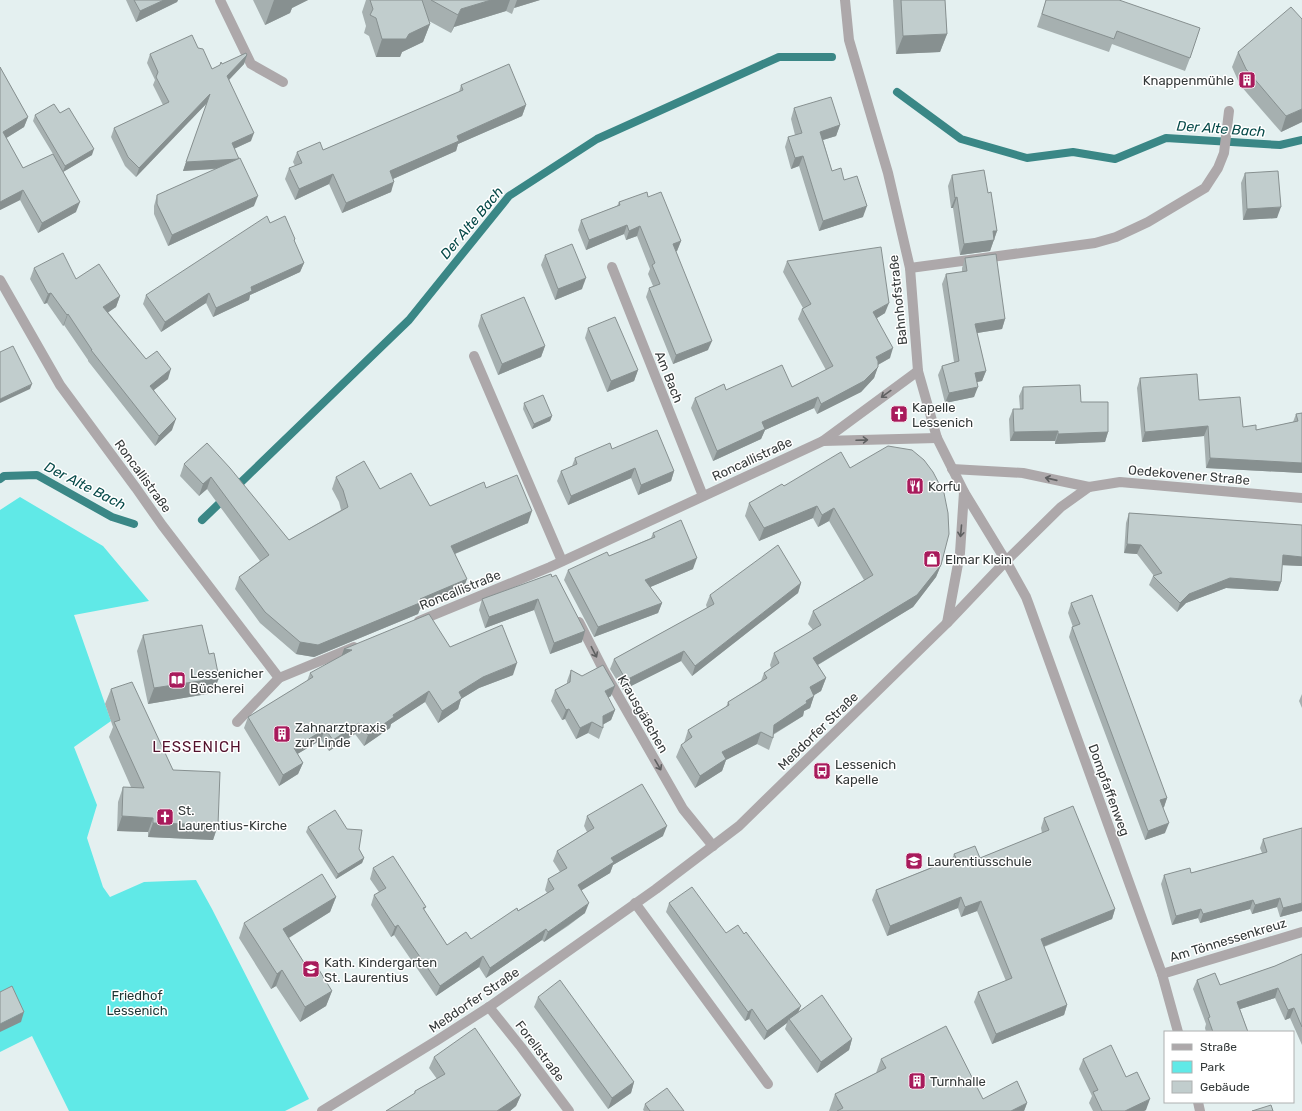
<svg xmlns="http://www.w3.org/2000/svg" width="1302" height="1111" viewBox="0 0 1302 1111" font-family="Rubik,sans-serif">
	<rect width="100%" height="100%" fill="#e4f0f0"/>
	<path fill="#60e9e7" d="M20,497l83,49 46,55 -75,14 37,106 -37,26 23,58 -10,33 16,49 7,10 34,-15 52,-2 16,29 97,190 -24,12h-216l-37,-75 -32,16v-542z"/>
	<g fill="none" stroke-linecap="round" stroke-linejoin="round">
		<g stroke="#3a8786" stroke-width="8">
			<path d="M897,92l64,47 66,19 46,-6 42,7 51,-21 114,7 22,-5"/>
			<path d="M0,479l4,-3 33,-1 75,42 22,7"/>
			<path d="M234,489l175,-169 100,-124 88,-57 182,-82h53"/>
			<path d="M202,520l24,-23"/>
		</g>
		<g stroke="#ada8aa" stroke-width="10">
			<path d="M910,268l185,-25 21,-6 32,-15 57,-34 13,-20 6,-15 5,-42"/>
			<path d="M474,356l88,205"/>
			<path d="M635,903l133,181"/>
		</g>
		<g stroke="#ada8aa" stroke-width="10">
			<path d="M220,0l31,64 32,18"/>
			<path d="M612,267l91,229"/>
			<path d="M0,280l60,105 76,103 26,37 117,153"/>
			<path d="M823,441l114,-3"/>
			<path d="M1006,561l20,36 3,8 133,369 16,58"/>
			<path d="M419,621l131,-54 273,-126 95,-70"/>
			<path d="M579,622l25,49 79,138 30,37"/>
			<path d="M237,722l42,-44 75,-31"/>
			<path d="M1162,974l140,-42"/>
			<path d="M489,1007l32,40 48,64"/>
			<path d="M1198,1102l2,9"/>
		</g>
		<g stroke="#ada8aa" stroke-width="10">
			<path d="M845,0l4,40 39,133 22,95 8,103 19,67 27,54 42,69"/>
			<path d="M952,469l71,4 66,14"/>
			<path d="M947,623l13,-70 4,-61"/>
			<path d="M322,1111l114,-70 53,-34 167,-118 83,-63 208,-203 59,-62 55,-54 28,-20 31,-5 182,16"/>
		</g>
	</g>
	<g fill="#a6b0b0">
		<path d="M126,0h52l-1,2 -41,20z"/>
		<path d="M253,0h55l-16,8 -2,5 -25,12z"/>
		<path d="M366,0h174l-26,8 -2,6 -6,-3 -52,16 -3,6 -22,-12 1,3 -7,18 -21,10 -2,5h-24l-7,-21 -5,-3 2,-7 -4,-14z"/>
		<path d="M893,0h52l2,34 -7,18 -44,2z"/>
		<path d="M1046,0l144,58 -5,13 -73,-27 -3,8 -72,-25z"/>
		<path d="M198,48l14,21 10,-5 25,-9 -3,9 -15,16 22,61 -17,8 20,57 -86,40 -14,-32v-8l3,-11 60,-26 -34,2 24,-68 -71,74 -11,-11 -14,-29 3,-9 49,-23 -10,-20 2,-5 -8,-17 3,-9z"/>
		<path d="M1238,52l64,70 -21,10 -41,-47 -8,-18z"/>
		<path d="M0,67l28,50 -4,10 -18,11 17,30 30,-14 -20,-33 2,-6 25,-2 32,42 -29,17 13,40 -38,21 -18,-33 -20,10z"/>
		<path d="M461,85l65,20 -4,11 -64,28 -2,7 -63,28 -2,13 -49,21 -13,-29 -34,16 -10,-21 4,-11 6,-2 -2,-4 4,-10 26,-2 136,-58z"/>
		<path d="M794,108l46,17 -4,11 -13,4 9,31 12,9 19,37 -44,14 -20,-65 -8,3 -6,-22 3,-10 7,-2 -4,-16z"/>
		<path d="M1245,173l32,45 -34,2 -2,-37z"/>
		<path d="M952,175l36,18 9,38 -7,20 -30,4 -7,-47h-2l-3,-22z"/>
		<path d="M648,197l33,44 -4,10h-1l32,99 -35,14 -27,-67 3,-9 4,-2 -5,-12 2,-5 -13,-33 -11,4 -2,-6 -38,16 -8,-20 3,-10 36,-14 2,-4z"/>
		<path d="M295,239l-1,3 10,21 -4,9 -50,23 -1,5 -36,17 -7,-14 -45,29 -18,-28 3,-9z"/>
		<path d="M545,255l37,34 -27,11 -14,-35z"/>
		<path d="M965,258l40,61 -3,10 -25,4 9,38 -4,10 -5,1 -3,15 -29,6 -7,-28 4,-9 12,-4 -12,-78 4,-10 16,-2v-4z"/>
		<path d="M787,261l98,52 -8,5 13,40 -12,7 -4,13 -13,14 -44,22 -3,-6 -49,22 -4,9 -48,22 -22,-53 4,-10 31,-8 66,-3 34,-17 -28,-51 4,-10 1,-1 -20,-36z"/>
		<path d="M34,268l42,11 44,17 -4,11 -8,5 38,47 22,20 -14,11 18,40 -17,16 -67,-85v-1l-24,-35 -1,1 -16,-23 -3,1 -14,-25z"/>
		<path d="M481,315l64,31 -4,11 -43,18 -20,-49z"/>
		<path d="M588,328l50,42 -4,11 -27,11 -22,-54z"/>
		<path d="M1140,378l59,22 44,27 13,3 37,-8 3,-8 6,-1v60l-96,-5 -2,-32 -62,6 -5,-54z"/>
		<path d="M1023,387l58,15 27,30 -3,10 -50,2v-3h-45l-1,-22 4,-10h7l-1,-13z"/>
		<path d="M524,403l28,13 -2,5 -18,8 -9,-20z"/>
		<path d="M207,443l82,97 52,-30 -2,-8 -7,-13 4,-12 44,12 50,17 56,-18 42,35 -73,31 8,36 -43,19 -2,5 -104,43 -18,-3 -36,-31 -25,-34 4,-12 21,-16 -53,-72 -8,7 -19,-20 4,-12z"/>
		<path d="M612,449l62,22 -3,10 -33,14 -7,-17 -63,27 -11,-24 4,-10 11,-5 3,-8z"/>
		<path d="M850,468l91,97 -5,12 -23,30 -95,58 8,13 -5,13 -7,4 -4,13 -6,3 -1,5 -30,19v3l-4,12 -12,-6 -31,16 -4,11 -27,17 -19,-31 5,-12 3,-2 4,-13 38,-23 2,-5 33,-21 3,-8 7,-5 -1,-3 4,-12 39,-23 -5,-6 5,-13 51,-31 -35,-59 -11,6 -5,-9 -54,23 -14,-25 4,-13 35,-17z"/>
		<path d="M1129,513l173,12v41l-20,-1 -1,17 -3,9 -52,-3 -40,15 -9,9 -28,-27 4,-9h1l-17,-22 -13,-1 2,-30z"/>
		<path d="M653,533l40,36 -43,18 12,16 -4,10 -64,24 -30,-57 4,-10 41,-14 42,-18z"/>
		<path d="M551,574l31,68 -32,12 -16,-44 -49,18 -6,-18 3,-11z"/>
		<path d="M801,583l-3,10 -106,83 -11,-15 -58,29 -13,-21 4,-10 93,-51 -1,-3 4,-10z"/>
		<path d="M1071,603l96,195 -3,9 -1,1 2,25 -20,7 -76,-203 3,-10h1l-5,-14z"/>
		<path d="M143,635l66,19 4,39 -65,11 -11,-53z"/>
		<path d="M450,647l63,28 -34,13 -18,11 -3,10 -20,14 -13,-21 -34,22 -1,4 -26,18 -9,-12 -26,17 -8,-11 -24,14 6,9 -5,11 -19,12 -35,-58 4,-11 59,-36 3,-8z"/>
		<path d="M571,670l40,26 -3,2 7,12 -4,10 -8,4v4l-4,11 -11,-6 -12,6 -11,-20 -3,1 -11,-19 4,-11 12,-6v-3z"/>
		<path d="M111,689l62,81 45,55 -5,15 -65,-3v-5l-31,-1 1,-29 5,-15h8l-22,-50 4,-10 -8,-23z"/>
		<path d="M1302,694v14l-3,-7z"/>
		<path d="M587,816l76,20 -50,29 -3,8 -29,17 4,23 -17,13 -24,16 -2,-2 -56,38 -7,-11 -43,29 -42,-61 -3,2 -20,-32 3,-10 5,-3 -9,-13 3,-11 53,39 -2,3 23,35 24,-6 76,-46 -2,-3 3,-11 12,-7 -7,-11 4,-10 30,-19 -3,-6z"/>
		<path d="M1044,818l71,91 -3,10 -68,28 23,58 -3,10 -72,29 -18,-42 4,-10 28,-11 -29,-70 -16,6 -3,-9 -71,28 -15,-36 4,-10 76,-31 2,-5 26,4 62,-25 -1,-5z"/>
		<path d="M308,827l51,22 5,9 -2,5 -26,16 -30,-47z"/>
		<path d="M1263,839l39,72 -22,6 -3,-10 -25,7 -2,-5 -50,14 -2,-5 -26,7 -11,-41 3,-9 27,-2 71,-20 -2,-5z"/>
		<path d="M336,897l-6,15 -41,26 19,31 24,22 -6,15 -26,16 -24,-36 -5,3 -32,-51 5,-15z"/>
		<path d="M669,903l57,30 73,79 53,27 -3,11 -32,23 -32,-44 2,-6 -23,17 -15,-21 -4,2 -79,-109z"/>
		<path d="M1302,954v91l-12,-27 -5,2 -10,-22 -35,11 8,23h-42l-1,-4 1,-4 -13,-35 4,-9 23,5 55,-19z"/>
		<path d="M538,997l96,85 -3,11 -23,16 -74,-102z"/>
		<path d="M434,1057l87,38 -5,11 -6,5h-124l28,-17 1,-3 22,-12 -8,-11z"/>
		<path d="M881,1059l102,40 44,4 -3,8h-195l6,-17 41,-21z"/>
		<path d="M1083,1059l43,18 20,33 -2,1h-51l-4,-8 3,-7 -13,-27z"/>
		<path d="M645,1104l39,7h-40l-1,-1z"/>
	</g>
	<g fill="#879090">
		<path d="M164,0h14l-1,2 -41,20 4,-11z"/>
		<path d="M274,0h34l-16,8 -2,5 -25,12z"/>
		<path d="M491,0h19l-4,11 -52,16 -3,6 7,-18 3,-6z"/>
		<path d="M517,0h23l-26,8 -2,6z"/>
		<path d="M430,24l-7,18 -21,10 -2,5h-24l6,-18 27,-5z"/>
		<path d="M947,34l-7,18 -44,2 7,-18z"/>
		<path d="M247,55l-3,9 -20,21 3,-9z"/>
		<path d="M210,94l-3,9 -71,74 3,-9z"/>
		<path d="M526,105l-4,11 -64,28 -2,7 -70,31 4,-11 67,-35z"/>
		<path d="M1302,109v13l-21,10 5,-16z"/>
		<path d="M28,117l-4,10 -24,15 3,-10z"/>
		<path d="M840,125l-4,11 -20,6 4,-10z"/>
		<path d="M254,133l-3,8 -22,10 3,-8z"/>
		<path d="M94,149l-2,6 -29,17 2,-6z"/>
		<path d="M803,156l-4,10 -8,3 4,-11z"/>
		<path d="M239,159l-3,8 -53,4 3,-9z"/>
		<path d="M333,174l-4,10 -34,16 4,-11z"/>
		<path d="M394,182l-3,10 -49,21 4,-10z"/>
		<path d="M23,190l-3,10 -20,10v-8z"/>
		<path d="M258,196l-4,10 -86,40 4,-11z"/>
		<path d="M957,197l-4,11h-2l4,-10z"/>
		<path d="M80,202l-4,10 -38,21 4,-10z"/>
		<path d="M867,206l-4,11 -44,14 4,-10z"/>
		<path d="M1281,207l-4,11 -34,2 4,-11z"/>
		<path d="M627,225l-3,9 -38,16 3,-10z"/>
		<path d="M640,226l-3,10 -11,4 3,-9z"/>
		<path d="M993,231h4l-7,20 -30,4 4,-11z"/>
		<path d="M681,241l-4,10 -7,2 3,-9z"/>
		<path d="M304,263l-4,9 -50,23 -1,5 -36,17 3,-9 35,-21z"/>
		<path d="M586,278l-4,11 -27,11 3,-11z"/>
		<path d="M51,293l-4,10 -3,1 4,-10z"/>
		<path d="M209,293l-3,10 -45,29 4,-10z"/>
		<path d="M120,296l-4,11 -16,11 3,-11z"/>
		<path d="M889,303l-4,10 -16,10 4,-11z"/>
		<path d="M68,314l-4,11 -1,1 4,-11z"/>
		<path d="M1005,319l-3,10 -31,5 4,-10z"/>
		<path d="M712,341l-4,9 -35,14 3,-9z"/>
		<path d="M545,346l-4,11 -43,18 4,-11z"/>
		<path d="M893,348l-3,10 -18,10 4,-11z"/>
		<path d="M878,367l-4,11 -13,14 -44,22 4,-10z"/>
		<path d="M171,369l-3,10 -22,17 4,-10z"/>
		<path d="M638,370l-4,11 -27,11 4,-11z"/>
		<path d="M986,371l-4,10 -10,2 3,-10z"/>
		<path d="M32,384l-2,5 -30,14v-4z"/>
		<path d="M978,387l-4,10 -29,6 4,-10z"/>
		<path d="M818,397l-4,11 -49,22 -4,9 -48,22 4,-10 45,-29z"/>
		<path d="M552,416l-2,5 -18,8 2,-5z"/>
		<path d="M176,419l-4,11 -17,16 4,-10z"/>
		<path d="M1208,426l-4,10 -62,6 3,-10z"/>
		<path d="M1058,431l-3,10h-45l4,-9z"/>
		<path d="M1108,432l-3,10 -50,2 3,-10z"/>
		<path d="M1210,458l92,5v10l-96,-5z"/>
		<path d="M635,468l-4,10 -63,27 3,-9z"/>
		<path d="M674,471l-3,10 -33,14 3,-10z"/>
		<path d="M211,477l-4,12 -8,7 4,-12z"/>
		<path d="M817,506l-4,12 -54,23 5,-13z"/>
		<path d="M834,508l-5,13 -11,6 4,-12z"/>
		<path d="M532,511l-4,12 -81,34 4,-11z"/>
		<path d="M1127,544l14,1 -4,9 -13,-1z"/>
		<path d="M1283,555l19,2v9l-23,-1z"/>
		<path d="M697,558l-4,11 -52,22 4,-11z"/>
		<path d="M941,565l-5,12 -23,30 -104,63 4,-12z"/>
		<path d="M1230,578l51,4 -3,9 -52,-3 -40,15 -9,9 3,-9 9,-9z"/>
		<path d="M467,579l-4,11 -43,19 -2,5 -104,43 -18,-3 4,-12 120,-43z"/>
		<path d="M801,583l-3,10 -106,83 3,-10z"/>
		<path d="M538,599l-4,11 -49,18 4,-11z"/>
		<path d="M662,603l-4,10 -64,24 4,-10z"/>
		<path d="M585,631l-3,11 -32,12 4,-11z"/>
		<path d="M344,649l8,1 -12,10z"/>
		<path d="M684,651l-3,10 -58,29 3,-10z"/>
		<path d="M517,663l-4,12 -34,13 -18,11 -3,10 -20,14 4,-12 17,-19 24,-15z"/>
		<path d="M219,678l-6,15 -65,11 6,-16z"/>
		<path d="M826,678l-5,13 -15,9 4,-13z"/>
		<path d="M615,686l-4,10 -10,5 4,-10z"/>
		<path d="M429,691l-4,11 -34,22 -1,4 -26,18 4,-11 25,-20z"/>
		<path d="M814,696l-4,12 -6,3 -1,5 -33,20 4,-11 32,-24z"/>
		<path d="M569,709l-4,10 -3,1 4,-10z"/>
		<path d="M615,710l-4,10 -12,7 4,-11z"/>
		<path d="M592,722l-4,11 -12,6 4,-11z"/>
		<path d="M359,723l-4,11 -26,17 4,-11z"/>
		<path d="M325,729l-4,11 -32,19 5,-11z"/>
		<path d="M761,732l-4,12 -31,16 -4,11 -27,17 5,-12 22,-24z"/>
		<path d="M303,763l-5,11 -19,12 4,-11z"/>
		<path d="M1167,798l-3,9 -7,3 3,-10z"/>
		<path d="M122,816l31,2 -5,14 -31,-1z"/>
		<path d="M153,823l65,2 -5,15 -65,-3z"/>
		<path d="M1169,823l-4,10 -20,7 3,-9z"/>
		<path d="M667,826l-4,10 -50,29 -3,8 -36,22 4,-10 33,-27z"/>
		<path d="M364,858l-2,5 -26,16 2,-5z"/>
		<path d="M336,897l-6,15 -53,33 6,-16z"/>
		<path d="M961,897l-3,11 -71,28 3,-10z"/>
		<path d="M1280,898l-3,9 -25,7 3,-9z"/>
		<path d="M1253,900l-3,9 -50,14 3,-9z"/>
		<path d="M981,901l-4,10 -16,6 4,-10z"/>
		<path d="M589,903l-4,10 -41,29 4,-10z"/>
		<path d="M1302,903v8l-22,6 3,-9z"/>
		<path d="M1115,909l-3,10 -75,30 4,-10z"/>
		<path d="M1201,909l-3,9 -26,7 4,-9z"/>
		<path d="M398,925l-4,10 -3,2 4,-10z"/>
		<path d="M546,929l-4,11 -56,38 4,-10z"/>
		<path d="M483,956l-4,11 -43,29 4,-10z"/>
		<path d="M282,970l-6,16 -5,3 6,-15z"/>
		<path d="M1278,988l-3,10 -41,13 3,-9z"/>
		<path d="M332,991l-6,15 -26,16 5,-15z"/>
		<path d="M1067,1005l-3,10 -72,29 4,-10z"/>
		<path d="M801,1006l-4,9 -8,4 -2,4 -23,17 3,-9z"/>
		<path d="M1294,1008l-4,10 -5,2 3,-10z"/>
		<path d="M752,1009l-3,10 -4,2 3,-9z"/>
		<path d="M24,1012l-3,10 -21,10v-8z"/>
		<path d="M852,1039l-3,11 -32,23 4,-11z"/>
		<path d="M634,1082l-3,11 -23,16 4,-11z"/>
		<path d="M521,1095l-5,11 -6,5h-13z"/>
		<path d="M1150,1099l-4,11 -2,1h-19z"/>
		<path d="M1027,1103l-3,8h-13z"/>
	</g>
	<g fill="#c1cdcd" stroke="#879090">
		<path d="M134,0h30l-24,11z"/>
		<path d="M370,0h52l8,24 -21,10 -3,5h-24l-6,-21 -6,-3 3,-6z"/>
		<path d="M431,0h60l-30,9 -3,6z"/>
		<path d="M901,0h44l2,34 -44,2z"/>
		<path d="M1046,0h73l81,28 -10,30 -73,-27 -3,8 -72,-25z"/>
		<path d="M1291,7l11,12v90l-16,7 -40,-47 -8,-17z"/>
		<path d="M192,35l6,13 5,1 9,20 8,-4 1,-3 1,2 24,-11 1,2 -20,21 27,57 -22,10 7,16 -53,3 24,-68 -71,74 -11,-11 -14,-29 55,-26 -13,-25 2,-5 -8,-18z"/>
		<path d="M509,64l17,41 -69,31 2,5 -69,30 4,11 -48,21 -13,-29 -34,15 -10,-21 13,-5 -5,-11 23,-10 3,8 140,-60 -2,-5z"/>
		<path d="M0,67l28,50 -25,15 20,36 30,-14 27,48 -38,21 -19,-33 -23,12z"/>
		<path d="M831,97l9,28 -20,7 12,39 9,-3 3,12 13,-4 10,30 -44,15 -20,-65 -8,2 -7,-21 14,-4 -8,-25z"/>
		<path d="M54,104l6,9 9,-5 25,41 -29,17 -30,-51z"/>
		<path d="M240,158l18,38 -86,39 -15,-31v-9z"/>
		<path d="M984,170l4,23 3,-1 6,39h-4l1,9 -30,4 -7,-47 -2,1 -3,-23z"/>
		<path d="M1278,171l3,36 -34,2 -2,-36z"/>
		<path d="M647,192l1,5 13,-5 20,49 -8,3 39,97 -36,14 -27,-67 11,-4 -8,-19 3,-2 -15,-37 -11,5 -2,-6 -38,15 -8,-20 39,-15 -1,-3z"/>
		<path d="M267,216l3,7 15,-7 10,23 -1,1 10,23 -53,24 1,4 -36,17 -7,-15 -44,29 -19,-27z"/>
		<path d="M572,244l14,34 -28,11 -13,-34z"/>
		<path d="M881,247l8,56 -16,9 20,36 -17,9 2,4v6l-14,14 -43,23 -3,-7 -56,25 3,7 -48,22 -22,-53 29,-14 2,6 56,-25 10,22 41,-21 -31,-57 9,-5 -24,-43z"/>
		<path d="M63,253l13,26 23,-15 21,32 -17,11 43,52 11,-8 14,18 -21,17 26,33 -17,17 -68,-86h1l-24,-36 -1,1 -16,-22 -3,1 -14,-26z"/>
		<path d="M996,254l9,65 -30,5 11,47 -11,2 3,14 -29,6 -7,-27 17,-5 -13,-87 21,-3 -2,-13z"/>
		<path d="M524,297l21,49 -43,18 -21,-49z"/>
		<path d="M615,317l23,53 -27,11 -23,-53z"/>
		<path d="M13,346l19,38 -32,15v-47z"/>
		<path d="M1197,374l2,26 41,-3 3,30 13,-2v5l42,-9 -2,-7 6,-1v50l-92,-5 -2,-32 -63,6 -5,-54z"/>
		<path d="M1080,385l1,17h27v30l-50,2v-3l-44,1 -1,-23h10v-22z"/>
		<path d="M543,395l9,21 -18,8 -10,-21z"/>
		<path d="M657,430l17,41 -33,14 -6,-17 -64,28 -10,-25 16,-7 -2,-6 35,-15 2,6z"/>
		<path d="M207,443l23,25 59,72 59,-33 -5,-17 -7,-13 28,-16 16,28 31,-16 19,33 54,-24 2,6 31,-13 15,36 -81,35 16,33 -47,20 2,3 -104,43 -18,-3 -35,-30 -26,-35 30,-22 -58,-78 -8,7 -19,-20z"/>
		<path d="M888,446l24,4 12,10 9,12 11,21 4,20 1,21 -8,31 -24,30 -104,63 13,20 -16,9 4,9 -8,5 1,2 -33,22 -1,13 -12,-6 -39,20 4,7 -26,17 -19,-31 11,-8 -4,-7 41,-25 -1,-3 39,-24 -3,-5 15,-10 -5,-10 47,-28 -8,-14 60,-36 -39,-67 -12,7 -5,-9 -53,22 -15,-25 33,-19 2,2 57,-34 9,16z"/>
		<path d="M1129,513l173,12v32l-19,-2 -2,27 -51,-4 -41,16 -9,9 -27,-27 9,-3 -21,-28 -14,-1z"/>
		<path d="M681,520l16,38 -52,22 17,23 -64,24 -30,-57 39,-18 2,4 46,-19 -2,-4z"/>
		<path d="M778,545l23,38 -106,83 -11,-15 -58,29 -12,-21 100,-55 -4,-9z"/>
		<path d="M551,574l1,3 4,-2 29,56 -31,12 -16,-44 -49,18 -7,-18z"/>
		<path d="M1092,595l75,203 -7,2 9,23 -21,8 -76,-204 8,-3 -9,-21z"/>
		<path d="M429,614l21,33 52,-22 15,38 -34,14 -24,15 3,6 -20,13 -13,-20 -36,24 1,2 -26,18 -9,-12 -26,17 -8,-11 -31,19 9,15 -20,12 -35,-58 65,-40 -3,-4 42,-23 -8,-1z"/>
		<path d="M202,625l7,29 5,-1 5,25 -65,10 -11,-53z"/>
		<path d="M603,665l12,21 -10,5 10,19 -12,6v12l-11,-6 -12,6 -11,-19 -3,1 -11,-20 15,-8 1,-12 11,6z"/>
		<path d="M132,682l41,88 47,2 -2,53 -65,-2v-5l-31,-2 1,-29 21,1 -30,-66 6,-2 -9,-31z"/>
		<path d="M642,784l25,42 -56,32 3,4 -36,23 11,18 -41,29 -2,-3 -56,39 -7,-12 -43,30 -42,-61 -3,2 -21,-32 12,-7 -13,-20 20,-12 33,51 -3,1 24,37 19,-13 5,7 46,-31 1,3 36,-22 -6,-10 19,-11 -10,-17 37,-23 -7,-12z"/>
		<path d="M1073,806l42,103 -74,30 26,66 -71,29 -18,-42 34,-14 -31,-77 -16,6 -4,-10 -71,29 -14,-36 80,-32 -2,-4 21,-8 5,12 69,-28 -5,-12z"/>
		<path d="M335,810l12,19 15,1 -3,19 5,9 -26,16 -30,-47z"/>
		<path d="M1302,828v75l-19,5 -3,-10 -25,7 -2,-5 -50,14 -2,-5 -25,7 -12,-41 26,-7 1,5 76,-21 -4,-13z"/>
		<path d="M322,874l14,23 -53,32 25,40 8,-4 16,26 -27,16 -23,-37 -5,4 -33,-51z"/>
		<path d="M692,887l34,46 12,-8 6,9 2,-2 55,74 -34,25 -15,-22 -4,3 -79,-109z"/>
		<path d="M1302,954v73l-8,-19 -6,2 -10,-22 -41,14 11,30h-35l-5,-14 2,-1 -13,-37 18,-7 5,12 55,-19z"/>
		<path d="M560,980l74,102 -22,16 -74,-101z"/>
		<path d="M12,986l12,26 -24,12v-32z"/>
		<path d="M822,995l30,44 -31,23 -32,-43z"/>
		<path d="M946,1026l37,73 34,-18 10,22 -16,8h-174l6,-3 -8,-14 51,-26 -5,-9z"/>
		<path d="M475,1028l46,67 -24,16h-111l29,-18v-2l30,-17 -11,-17z"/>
		<path d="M1111,1045l15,32 11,-5 13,27 -25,12h-23l-9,-19 5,-2 -15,-31z"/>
		<path d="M667,1088l17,23h-34l-5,-7z"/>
		<path d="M1271,1105l2,6h-21z"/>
	</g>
	<defs><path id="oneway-shaft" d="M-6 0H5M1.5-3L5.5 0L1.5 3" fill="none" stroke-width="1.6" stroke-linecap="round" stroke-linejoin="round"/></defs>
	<g stroke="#5f6061">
		<use href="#oneway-shaft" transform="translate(886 394) rotate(144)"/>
		<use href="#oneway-shaft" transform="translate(862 440) rotate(-2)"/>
		<use href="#oneway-shaft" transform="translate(1051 479) rotate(-167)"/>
		<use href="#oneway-shaft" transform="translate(961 531) rotate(95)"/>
		<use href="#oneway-shaft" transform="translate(594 652) rotate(63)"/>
		<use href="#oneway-shaft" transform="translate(658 765) rotate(60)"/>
	</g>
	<defs>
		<symbol id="building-square" viewBox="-11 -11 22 22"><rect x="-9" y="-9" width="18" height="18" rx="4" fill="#a81a5b" stroke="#fff"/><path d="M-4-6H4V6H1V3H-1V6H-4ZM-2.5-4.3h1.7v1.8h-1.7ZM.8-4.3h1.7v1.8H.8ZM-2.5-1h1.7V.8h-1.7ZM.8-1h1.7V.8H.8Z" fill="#fff"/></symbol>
		<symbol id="church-square" viewBox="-11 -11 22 22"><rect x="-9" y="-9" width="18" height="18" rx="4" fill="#a81a5b" stroke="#fff"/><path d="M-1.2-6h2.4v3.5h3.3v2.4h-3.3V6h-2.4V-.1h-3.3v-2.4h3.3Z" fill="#fff"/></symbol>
		<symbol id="restaurant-square" viewBox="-11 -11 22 22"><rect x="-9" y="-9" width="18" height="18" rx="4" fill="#a81a5b" stroke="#fff"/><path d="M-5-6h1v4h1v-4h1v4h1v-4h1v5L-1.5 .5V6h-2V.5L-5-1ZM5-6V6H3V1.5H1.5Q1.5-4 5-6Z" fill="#fff"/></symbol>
		<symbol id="shop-square" viewBox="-11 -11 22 22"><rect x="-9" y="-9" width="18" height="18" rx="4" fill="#a81a5b" stroke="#fff"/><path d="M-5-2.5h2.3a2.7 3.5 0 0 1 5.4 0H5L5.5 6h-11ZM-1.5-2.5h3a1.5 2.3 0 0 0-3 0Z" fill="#fff"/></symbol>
		<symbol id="library-square" viewBox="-11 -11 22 22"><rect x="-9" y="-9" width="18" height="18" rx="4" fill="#a81a5b" stroke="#fff"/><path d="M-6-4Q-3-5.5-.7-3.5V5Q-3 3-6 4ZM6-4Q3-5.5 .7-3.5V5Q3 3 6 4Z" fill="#fff"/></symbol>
		<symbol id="bus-square" viewBox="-11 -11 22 22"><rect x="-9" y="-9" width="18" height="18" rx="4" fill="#a81a5b" stroke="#fff"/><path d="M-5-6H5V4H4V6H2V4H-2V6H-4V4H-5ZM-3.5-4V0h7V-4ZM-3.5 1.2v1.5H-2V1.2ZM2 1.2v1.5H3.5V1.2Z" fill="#fff"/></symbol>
		<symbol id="school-square" viewBox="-11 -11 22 22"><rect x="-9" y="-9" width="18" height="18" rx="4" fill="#a81a5b" stroke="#fff"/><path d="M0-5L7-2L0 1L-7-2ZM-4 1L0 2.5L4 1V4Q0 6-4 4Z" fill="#fff"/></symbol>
	</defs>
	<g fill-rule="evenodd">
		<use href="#building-square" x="1237" y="70" width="20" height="20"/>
		<use href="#church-square" x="889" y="404" width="20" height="20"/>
		<use href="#restaurant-square" x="905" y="476" width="20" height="20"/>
		<use href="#shop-square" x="922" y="549" width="20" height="20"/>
		<use href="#library-square" x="167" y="670" width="20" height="20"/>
		<use href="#building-square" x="272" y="724" width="20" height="20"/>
		<use href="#bus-square" x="812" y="761" width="20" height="20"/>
		<use href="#church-square" x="155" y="807" width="20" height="20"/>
		<use href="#school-square" x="904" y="851" width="20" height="20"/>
		<use href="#school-square" x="301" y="959" width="20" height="20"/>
		<use href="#building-square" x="907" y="1071" width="20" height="20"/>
	</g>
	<g text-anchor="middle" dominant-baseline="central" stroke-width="3" stroke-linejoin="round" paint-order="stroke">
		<g font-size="13" fill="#353a3a" stroke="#fff" text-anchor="start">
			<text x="1234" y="80" text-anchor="end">Knappenmühle</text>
			<text x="912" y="407">Kapelle<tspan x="912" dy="15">Lessenich</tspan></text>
			<text x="928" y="486">Korfu</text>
			<text x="945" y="559">Elmar Klein</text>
			<text x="190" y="673">Lessenicher<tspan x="190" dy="15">Bücherei</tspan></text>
			<text x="295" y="727">Zahnarztpraxis<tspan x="295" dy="15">zur Linde</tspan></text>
			<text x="835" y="764">Lessenich<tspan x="835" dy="15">Kapelle</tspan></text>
			<text x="178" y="810">St.<tspan x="178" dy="15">Laurentius-Kirche</tspan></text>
			<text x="927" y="861">Laurentiusschule</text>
			<text x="324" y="962">Kath. Kindergarten<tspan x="324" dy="15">St. Laurentius</tspan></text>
			<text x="930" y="1081">Turnhalle</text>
		</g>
		<g font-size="13" fill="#353a3a" stroke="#fff">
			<text transform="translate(898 300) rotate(-96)">Bahnhofstraße</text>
			<text transform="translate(669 377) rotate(68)">Am Bach</text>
			<text transform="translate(752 459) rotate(-25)">Roncallistraße</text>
			<text transform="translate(1189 475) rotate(5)">Oedekovener Straße</text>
			<text transform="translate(143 476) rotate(54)">Roncallistraße</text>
			<text transform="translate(460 590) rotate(-22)">Roncallistraße</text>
			<text transform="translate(643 714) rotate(60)">Krausgäßchen</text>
			<text transform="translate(818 731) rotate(-44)">Meßdorfer Straße</text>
			<text transform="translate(1109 790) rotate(70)">Dompfaffenweg</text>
			<text transform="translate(1228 940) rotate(-17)">Am Tönnessenkreuz</text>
			<text transform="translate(474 1000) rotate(-34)">Meßdorfer Straße</text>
			<text transform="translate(540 1051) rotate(53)">Forellstraße</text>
		</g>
		<g font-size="13" fill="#1d3534" stroke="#fff">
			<text x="137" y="995">Friedhof<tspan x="137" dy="15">Lessenich</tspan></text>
		</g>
		<g font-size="14" font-style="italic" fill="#074a49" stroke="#fff">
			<text transform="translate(1221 129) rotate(4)">Der Alte Bach</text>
			<text transform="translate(472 223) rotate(-50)">Der Alte Bach</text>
			<text transform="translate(85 486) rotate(27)">Der Alte Bach</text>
		</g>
		<g font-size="15" letter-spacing="1" fill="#53112c" stroke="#fff">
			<text x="197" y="747">LESSENICH</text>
		</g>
	</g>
	<rect x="1164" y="1031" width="130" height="72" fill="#ffffff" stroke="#aeb0b0"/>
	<rect x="1172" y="1044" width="20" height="6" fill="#ada8aa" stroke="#aeb0b0"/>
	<text x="1200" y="1051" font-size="12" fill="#353a3a">Straße</text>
	<rect x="1172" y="1061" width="20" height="12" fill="#60e9e7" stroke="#aeb0b0"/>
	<text x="1200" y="1071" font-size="12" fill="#353a3a">Park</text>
	<rect x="1172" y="1081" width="20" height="12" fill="#c1cdcd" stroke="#aeb0b0"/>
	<text x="1200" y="1091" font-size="12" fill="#353a3a">Gebäude</text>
</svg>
